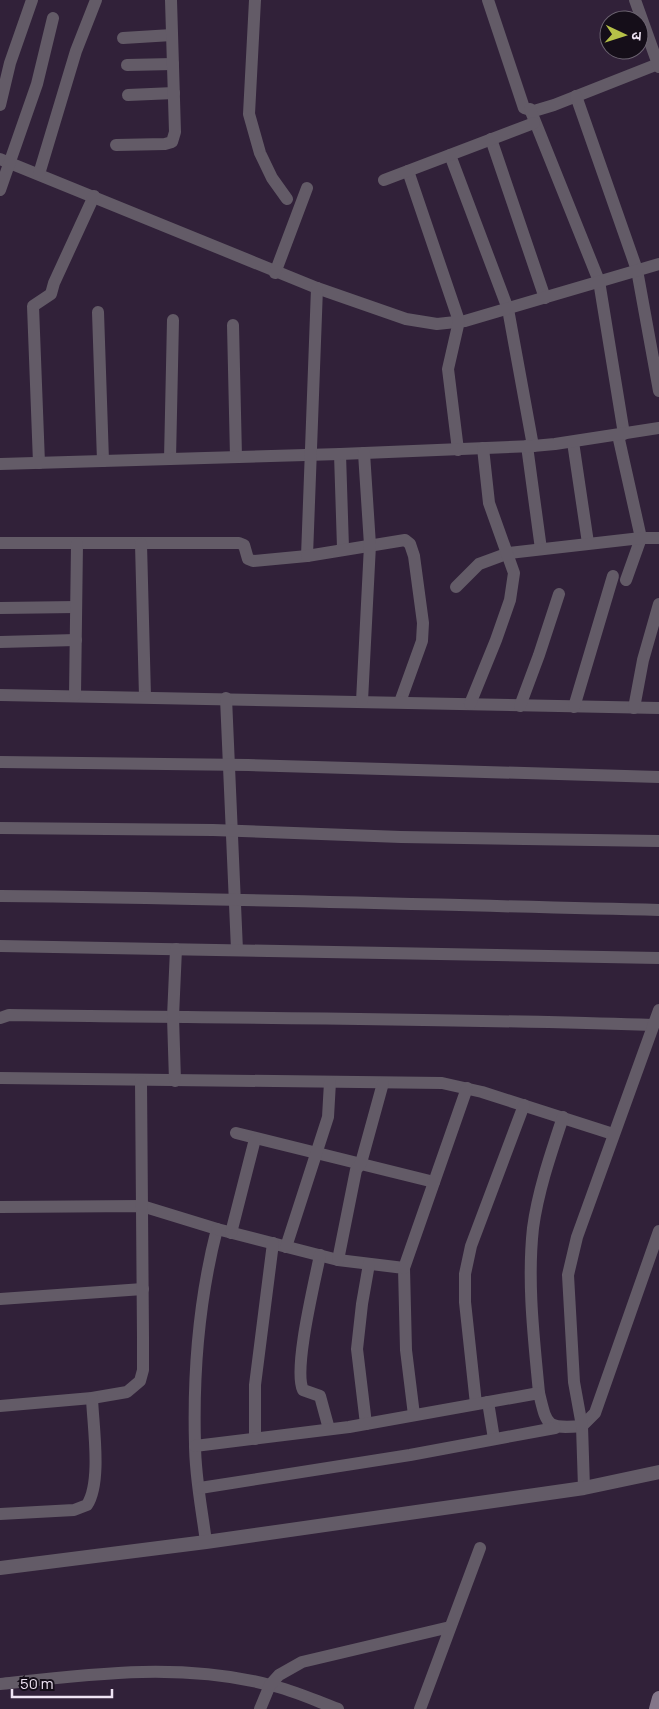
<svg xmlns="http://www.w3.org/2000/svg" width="659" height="1709" viewBox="0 0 659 1709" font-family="Manrope,'Noto Sans Devanagari',sans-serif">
	<rect width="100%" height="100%" fill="#312139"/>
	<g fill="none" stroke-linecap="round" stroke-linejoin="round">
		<g stroke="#635b67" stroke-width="12">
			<path d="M255,0l-6,114 11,39 12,25 15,21"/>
			<path d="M488,0l36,108 10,3 20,-6 104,-41"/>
			<path d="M635,0l24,67"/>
			<path d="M123,38l49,-3"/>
			<path d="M127,65l46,-1"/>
			<path d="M128,95l46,-2"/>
			<path d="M576,96l61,174 22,121"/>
			<path d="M0,105l10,-42 22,-63"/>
			<path d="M530,109l69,172 25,153"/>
			<path d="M491,139l54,159"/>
			<path d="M116,145l49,-1 7,-2 3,-10 -4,-132"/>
			<path d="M450,155l58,154 25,137"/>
			<path d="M0,159l317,129 89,31 31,5 28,-3 194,-57"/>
			<path d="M408,171l51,150 -11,48 10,81"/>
			<path d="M39,174l37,-123 20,-51"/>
			<path d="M384,180l150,-57"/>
			<path d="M0,190l37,-106 16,-66"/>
			<path d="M275,273l32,-85"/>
			<path d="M98,312l5,149"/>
			<path d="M233,325l3,132"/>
			<path d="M618,435l23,103 -15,42"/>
			<path d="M573,442l15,101"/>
			<path d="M527,446l14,103"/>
			<path d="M340,454l3,94"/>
			<path d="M170,459l3,-139"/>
			<path d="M39,463l-6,-157 18,-12 3,-11 40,-87"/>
			<path d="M0,464l340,-10 193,-8 22,-2 104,-16"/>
			<path d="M0,543h239l5,2 4,14 5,2 54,-5 10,-268"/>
			<path d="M141,544l4,153"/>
			<path d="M307,556l98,-16 5,4 4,12 9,67 -1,18 -22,61"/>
			<path d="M456,587l23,-23 30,-11 132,-15h18"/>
			<path d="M0,608l76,-1"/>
			<path d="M0,642l76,-2"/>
			<path d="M0,695l659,13"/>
			<path d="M75,695l2,-151"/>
			<path d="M226,698l11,252"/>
			<path d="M362,701l8,-156 -6,-92"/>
			<path d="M470,704l26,-64 14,-40 4,-27 -25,-70 -6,-55"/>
			<path d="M520,706l19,-51 20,-61"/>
			<path d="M574,707l39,-131"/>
			<path d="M634,708l9,-48 16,-56"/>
			<path d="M0,762l248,3 411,12"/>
			<path d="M0,828l213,2 188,7 258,4"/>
			<path d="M0,896c220,2 439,9 659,14"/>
			<path d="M0,946l659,12"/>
			<path d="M0,1018l9,-3c215,3 430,3 644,10"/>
			<path d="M0,1078l442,5 40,9 131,42"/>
			<path d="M175,1081l-2,-64 3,-68"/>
			<path d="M236,1133l198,49"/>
			<path d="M0,1207l142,-1 75,23c-18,70 -24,143 -22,215 0,33 7,66 11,98"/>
			<path d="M217,1229l121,31 66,8 2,82 8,65"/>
			<path d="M231,1233l24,-94"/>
			<path d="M286,1247l42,-130 2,-35"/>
			<path d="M320,1255c-5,26 -27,114 -17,135l17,6 9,33"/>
			<path d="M338,1260l18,-90 5,-7 22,-80"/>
			<path d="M404,1268l63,-180"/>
			<path d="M0,1299l143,-10"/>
			<path d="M539,1393c-5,-54 -12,-110 -6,-165 5,-37 18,-75 30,-111"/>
			<path d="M488,1402l6,37"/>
			<path d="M476,1404l-11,-102v-28l6,-28 53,-141"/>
			<path d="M0,1406l92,-8 35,-6 13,-11 3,-11v-32l-2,-257"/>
			<path d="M366,1424l-9,-75 5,-45 7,-40"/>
			<path d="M255,1439v-54l18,-142"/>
			<path d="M195,1446l154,-19 190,-34c8,33 7,36 43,33l13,-13 64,-182"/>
			<path d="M200,1488l210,-33 145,-27"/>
			<path d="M584,1488l-2,-62 -8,-44 -6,-107 9,-38 82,-227"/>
			<path d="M0,1514l74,-4 13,-5c15,-23 6,-79 5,-107"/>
			<path d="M0,1684c90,-10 181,-22 270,1 23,5 46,16 68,24"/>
			<path d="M260,1709l10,-24 9,-10 23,-13 148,-35"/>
			<path d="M420,1709l60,-161"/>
		</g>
		<path stroke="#635b67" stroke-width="14" d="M0,1568l206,-26 378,-54 75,-16"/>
		<path stroke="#84778a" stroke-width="14" d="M656,1709l3,-11"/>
	</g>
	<g transform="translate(624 35) rotate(94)"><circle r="24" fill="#150e19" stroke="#6c6471"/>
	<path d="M0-4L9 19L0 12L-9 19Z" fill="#b6c148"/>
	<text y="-8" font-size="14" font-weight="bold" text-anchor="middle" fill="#efe4f4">उ</text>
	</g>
	<path d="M12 1689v8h100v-8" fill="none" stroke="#efe4f4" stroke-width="2.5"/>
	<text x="20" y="1689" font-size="15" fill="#efe4f4" stroke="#150e19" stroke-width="4" paint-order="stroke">50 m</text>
</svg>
